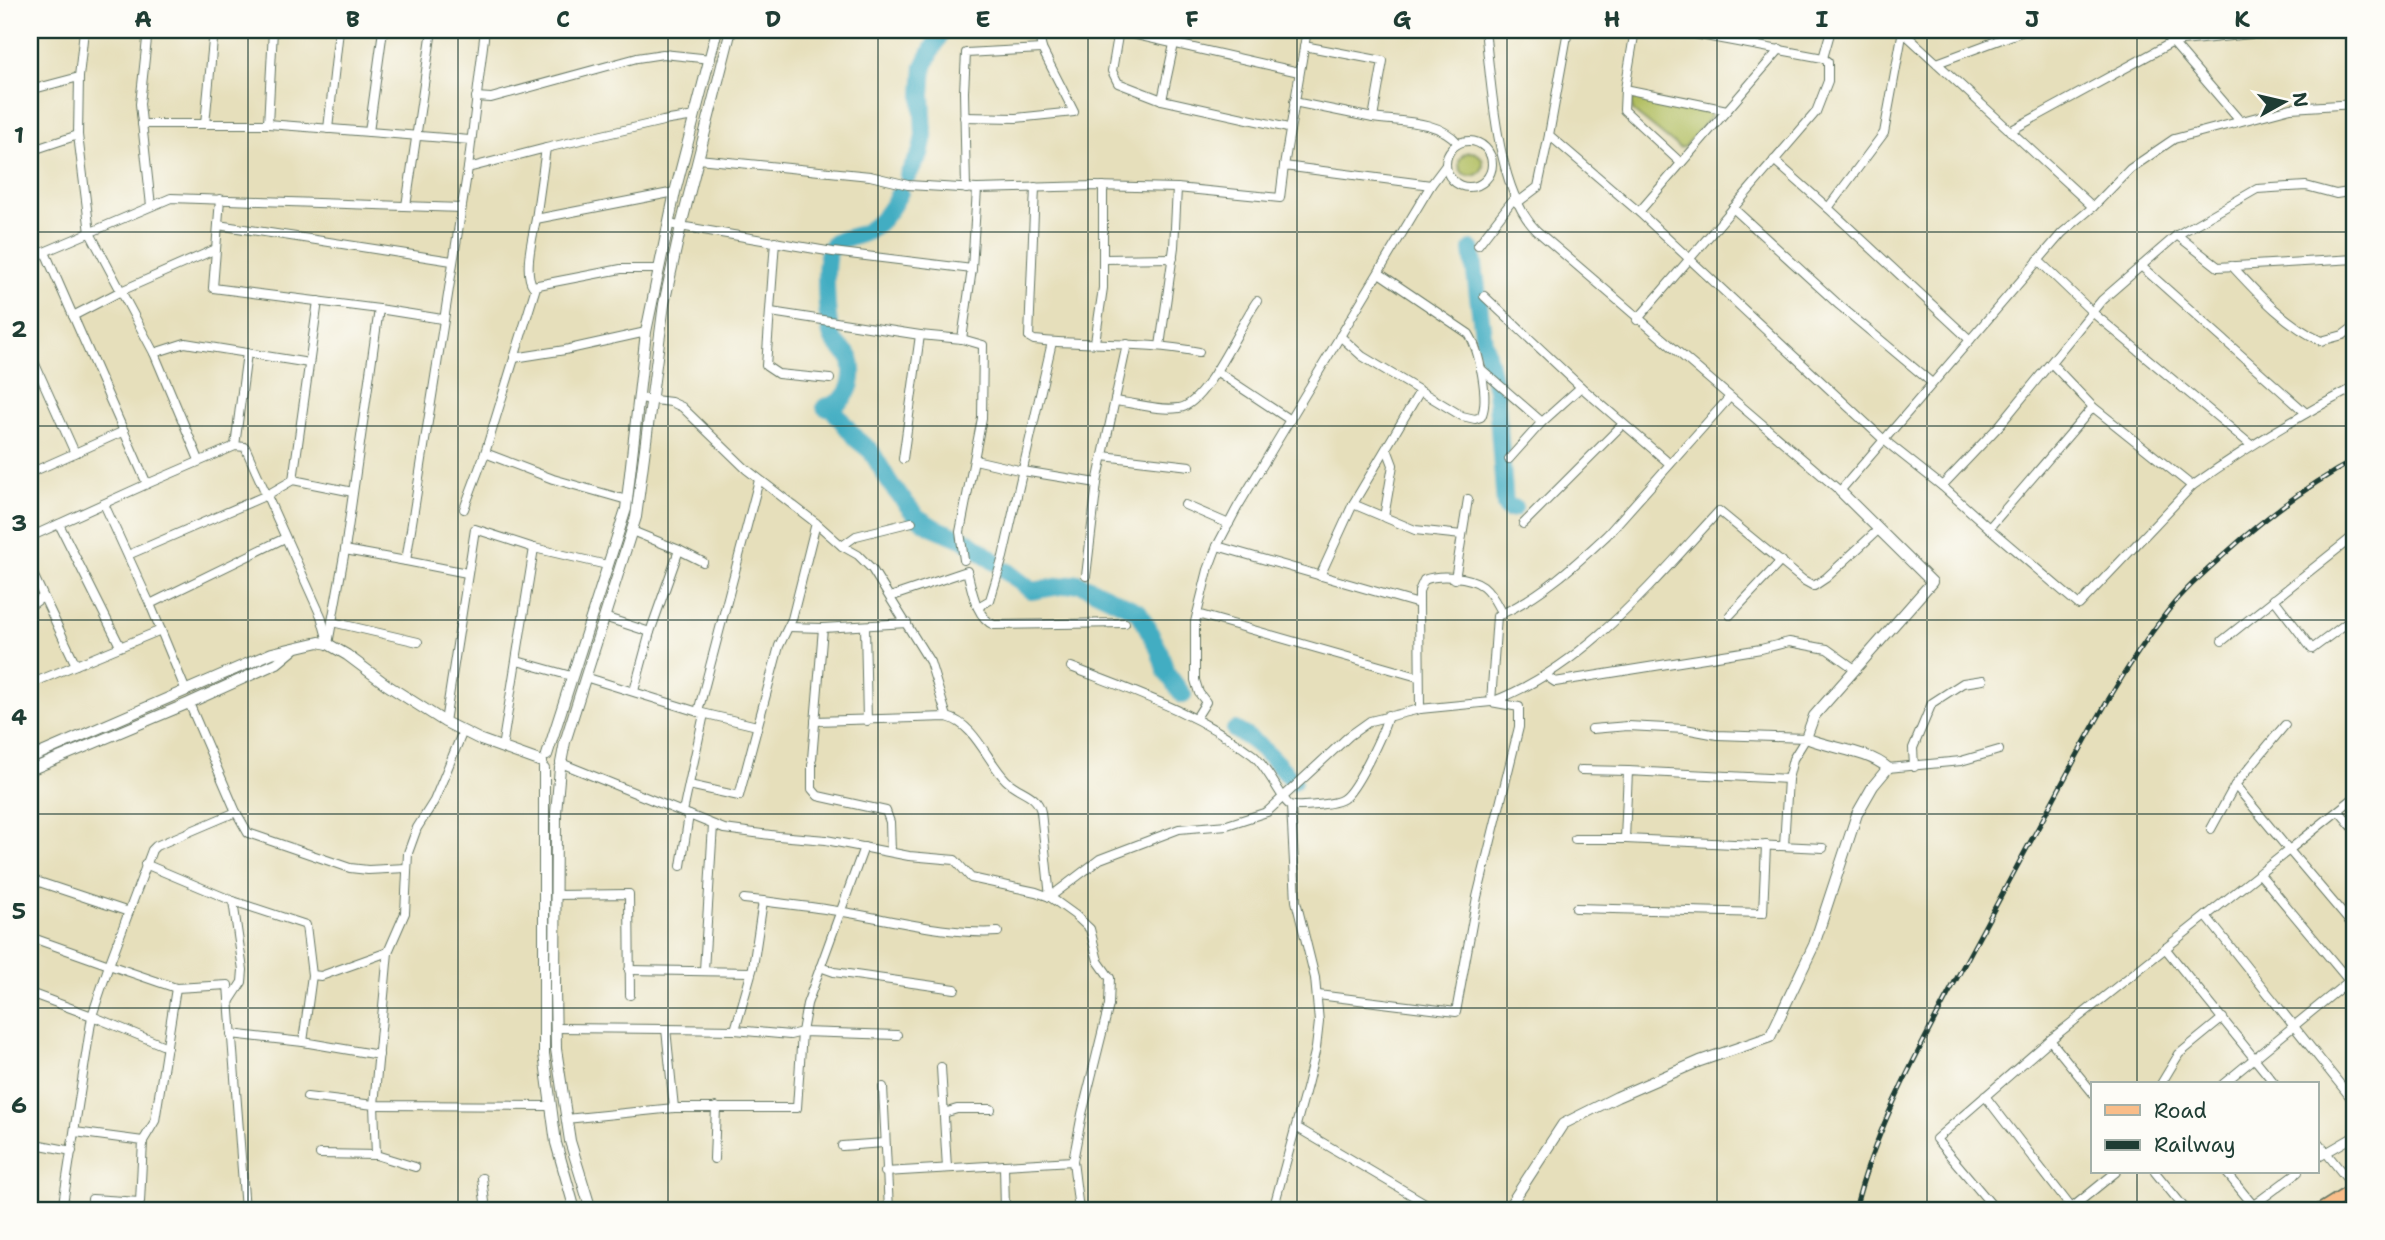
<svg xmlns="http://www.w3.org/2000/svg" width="2385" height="1240" viewBox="0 0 2385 1240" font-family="'Shantell Sans',sans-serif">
	<rect width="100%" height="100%" fill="#fdfcf7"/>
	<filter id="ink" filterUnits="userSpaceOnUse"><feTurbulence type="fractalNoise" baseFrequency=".0143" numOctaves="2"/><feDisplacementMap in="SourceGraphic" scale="14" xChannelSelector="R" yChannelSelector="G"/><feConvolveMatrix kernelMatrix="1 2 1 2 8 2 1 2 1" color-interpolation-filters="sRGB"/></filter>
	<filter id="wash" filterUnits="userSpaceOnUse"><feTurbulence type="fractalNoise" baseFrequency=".00686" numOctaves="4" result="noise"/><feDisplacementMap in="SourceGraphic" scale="28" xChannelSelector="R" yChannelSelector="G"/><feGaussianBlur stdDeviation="1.57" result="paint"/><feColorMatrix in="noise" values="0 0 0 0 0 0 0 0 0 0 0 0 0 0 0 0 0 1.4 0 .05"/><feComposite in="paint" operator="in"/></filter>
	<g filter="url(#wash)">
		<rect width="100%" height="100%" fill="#e6dfbb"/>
		<g fill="#b0bd5e" stroke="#687d49" stroke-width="2">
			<path d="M1636,98l71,12 4,6 -26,31 -6,1 -46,-37 -2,-8z"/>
			<circle cx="1471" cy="164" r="12"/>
		</g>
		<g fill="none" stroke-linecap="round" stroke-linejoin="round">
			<g stroke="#43adc2" stroke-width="18">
				<path d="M908,175l12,-21 4,-18 -2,-42 2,-28 18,-36"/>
				<path d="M1472,250l12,92 12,48 9,115 3,4 6,-1"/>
				<path d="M830,406l26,33 15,12 20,34 26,32 16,10 36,15 26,20"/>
				<path d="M825,407c25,-4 31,-28 25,-50 -5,-7 -14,-10 -18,-20 -5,-15 -10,-76 -1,-90 7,-10 25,-9 35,-15 17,-10 25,-23 34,-40"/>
				<path d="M1006,571l26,20 47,-8 60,29 20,38 7,22 17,23"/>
				<path d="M1235,730c23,12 40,31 58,51"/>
			</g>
		</g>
	</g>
	<g filter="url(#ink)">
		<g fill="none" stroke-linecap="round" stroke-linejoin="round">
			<defs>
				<g id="minor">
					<path d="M120,30l28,3"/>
					<path d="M148,30l-8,74 11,102"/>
					<path d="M1119,30l-7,41 6,12 44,17 126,28"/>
					<path d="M1485,30c7,56 11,161 52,201l303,260 222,-258 31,-26 37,-38 44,-30 117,-31 64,-4"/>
					<path d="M1568,30l-19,105 90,77 141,-163"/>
					<path d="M1635,30l-10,59 -1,21 57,53"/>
					<path d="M1903,30l-19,103 -56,75 142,132"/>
					<path d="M2162,30l78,91"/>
					<path d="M1119,31l180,41"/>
					<path d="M1903,32l190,175"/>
					<path d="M1823,58l8,-28"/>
					<path d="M1937,63l89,-33"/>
					<path d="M79,77l5,-47"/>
					<path d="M1625,89l102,21"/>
					<path d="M30,90l49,-13 -1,58 12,98 64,120"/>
					<path d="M476,97l15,1 146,-40 26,-4 48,5"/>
					<path d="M1162,100l15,-70"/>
					<path d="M1294,102l79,16 10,-57 -79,-15"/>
					<path d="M964,117l52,1 58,-6 -32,-63 -4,-19"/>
					<path d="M1373,118c28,4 66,2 85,25"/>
					<path d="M142,124h126l202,16"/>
					<path d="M205,124l9,-94"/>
					<path d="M268,124l5,-94"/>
					<path d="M328,129l11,-99"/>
					<path d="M2010,131l163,-89 116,-12"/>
					<path d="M369,132l14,-102"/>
					<circle cx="1469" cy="164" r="23"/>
					<path d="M546,148l117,-27 32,-5"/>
					<path d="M30,151l48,-16"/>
					<path d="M698,159l172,17 38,9 69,4"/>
					<path d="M1774,160l54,48"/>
					<path d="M1284,166l23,-136"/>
					<path d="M468,168l78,-20 -10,71 139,-27"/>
					<path d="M1035,187l-6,150 5,3c55,6 110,1 165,12"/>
					<path d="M966,189l-2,-97 2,-39 76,-4"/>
					<path d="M2355,191l-19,3 -30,-8 -49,3 -80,46 41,32 137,-8"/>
					<path d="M220,199l-7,89 166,21"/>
					<path d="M1517,203l21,-16 11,-52"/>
					<path d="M406,206l26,-176"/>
					<path d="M1733,208l106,97 93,78"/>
					<path d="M1639,212l245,228 58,46 57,-60 103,-126 75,-65"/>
					<path d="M536,219c-3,16 -13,54 -3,67l88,-17h37"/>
					<path d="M668,224l165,28 139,17 5,-80 118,-3 82,2 103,10 4,-32 147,19"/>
					<path d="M218,225l234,36"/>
					<path d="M775,241l-9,125 12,8 52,5"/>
					<path d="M1478,245l37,-48"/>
					<path d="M30,258l141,-60 290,10"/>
					<path d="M1104,259l69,-1"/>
					<path d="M2038,260l54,52 159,133"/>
					<path d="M2141,266l165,147"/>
					<path d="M2232,266c27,29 53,58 89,75l22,-6 12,-9"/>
					<path d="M1484,296l97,91 89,77"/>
					<path d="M771,312l149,23 42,4 21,6 -1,73 -22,114 4,28"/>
					<path d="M73,316l48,-25 95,-42"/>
					<path d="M1637,320l179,-208 12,-31v-19l-5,-4 -150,-28"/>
					<path d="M1340,336l22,20 100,60 13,3 6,-2c9,-17 -2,-67 -12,-83l-90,-61"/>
					<path d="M962,339l10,-70"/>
					<path d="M1095,342l8,-54v-102"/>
					<path d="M1160,346l14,-99 3,-59"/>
					<path d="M30,353l45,100 49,-22"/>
					<path d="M514,358l51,-8 81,-18"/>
					<path d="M2051,363l42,44"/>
					<path d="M1480,368l62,54"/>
					<path d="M1216,371l74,49"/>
					<path d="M638,398l33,4 11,5 64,62 70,54"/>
					<path d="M1115,401c19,2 44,10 64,7 27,-3 61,-84 78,-107"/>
					<path d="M235,446l12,-93"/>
					<path d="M485,453l68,26 74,21"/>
					<path d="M1103,456l87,10"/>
					<path d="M903,459l17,-124"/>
					<path d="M1509,459l33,-37 39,-35"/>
					<path d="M199,460l-45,-107 31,-10 124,20"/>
					<path d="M975,460l48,11 74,12"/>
					<path d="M30,473l45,-20"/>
					<path d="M293,480l25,-179"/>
					<path d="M147,484l88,-38 10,1 76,169 6,22"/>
					<path d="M1942,486l47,42 104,-121 99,79c52,-37 106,-70 163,-99"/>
					<path d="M104,504l46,100 36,87"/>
					<path d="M1353,504l62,26 47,5"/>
					<path d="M1185,505l44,19"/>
					<path d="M464,509l21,-56 51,-166"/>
					<path d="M1384,517l9,-52 -6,-16"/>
					<path d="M59,524l61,122"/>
					<path d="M1523,524l100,-100"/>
					<path d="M1989,528l90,77 113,-119"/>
					<path d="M632,531l47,19 -29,82 -16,59"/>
					<path d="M30,537l117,-53 -102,-232"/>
					<path d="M842,546l14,-10 56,-14"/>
					<path d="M345,550l61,11 62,-393 17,-138"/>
					<path d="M679,550l24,12"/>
					<path d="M128,555l139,-60 26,-15 60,12"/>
					<path d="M406,561l61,12"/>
					<path d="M30,568l46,97"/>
					<path d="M1086,576l11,-93 30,-139"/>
					<path d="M1320,576l33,-72 67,-113"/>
					<path d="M1455,579l13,-80"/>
					<path d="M890,597l77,-26c5,17 8,46 27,54l131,-2"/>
					<path d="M2274,599l38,50 43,-32"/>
					<path d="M150,604l135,-66"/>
					<path d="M1419,604l-202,-58 20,-38 194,-323 15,-20"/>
					<path d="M30,606l13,-9"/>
					<path d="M978,607l12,-7 13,-43 49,-215"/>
					<path d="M1197,614l221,63"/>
					<path d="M1730,615l51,-54"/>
					<path d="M604,617l46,15"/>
					<path d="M332,622l86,20"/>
					<path d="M865,626l2,95"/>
					<path d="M789,627l34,1 84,-5"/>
					<path d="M2222,641l133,-106"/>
					<path d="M328,644l17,-94 34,-241 63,10"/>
					<path d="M517,661l54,15"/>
					<path d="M1071,667c64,25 127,46 182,88 13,10 31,48 37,50 9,3 46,-1 53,-6 13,-8 41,-67 45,-84"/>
					<path d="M1546,676l9,6 206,-33 28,-7 38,7 28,20"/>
					<path d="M585,677l113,35 59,14"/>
					<path d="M30,684l131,-54"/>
					<path d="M189,703l47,109 12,21 102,35 18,2 38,-2"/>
					<path d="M1420,709l-1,-105v-13l5,-11c15,-6 46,-4 59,6 9,7 14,19 19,28"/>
					<path d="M698,712l61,-232"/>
					<path d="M1196,718l10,-16 -7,-9 -4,-13v-58l13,-52 9,-24"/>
					<path d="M815,721l132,-4c28,7 40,44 59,63 13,13 31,13 35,32l9,85"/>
					<path d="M445,722l30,-193 59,19 73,17"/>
					<path d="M1592,729l36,-3 57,3 32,6 89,3 -13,21 -5,20 -160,-8 -3,68 198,9"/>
					<path d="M463,731l-29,70 -17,27 -9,25 -3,60 -17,39 -14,153 175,1"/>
					<path d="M502,748l32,-200"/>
					<path d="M812,759l11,-131"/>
					<path d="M561,763l163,66 54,7 48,4 83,16 46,4 16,18 65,14 14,5 25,18 15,14 8,32 12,17 -1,27 -27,109 -9,47 6,49"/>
					<path d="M812,765v24l6,7 68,15 4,11 1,30"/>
					<path d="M1914,767l-1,-19 19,-45 31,-20 20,-3"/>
					<path d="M1888,768l73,-7 38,-11"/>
					<path d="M1581,770l47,1"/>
					<path d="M689,785l50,11 40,-150 13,-27 24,-96 26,23 16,9 14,14 58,93 17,55"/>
					<path d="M2235,785l54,65 66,-53"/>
					<path d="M2339,811l16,19"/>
					<path d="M683,812l21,-98"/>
					<path d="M2211,829l24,-44 50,-60"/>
					<path d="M1575,839h50"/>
					<path d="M1784,846l4,-67"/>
					<path d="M145,864l88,37 73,24 6,50 -9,67"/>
					<path d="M681,866l8,-51"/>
					<path d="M2259,873l96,115"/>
					<path d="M30,879l99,33"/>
					<path d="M556,895l73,-1 1,101"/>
					<path d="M1050,897l50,-38 79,-30 48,-4 40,-13 82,-76 21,-15 50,-12 71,-7 6,-86c43,-19 76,-49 110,-81l122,-137"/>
					<path d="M744,899l19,2"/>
					<path d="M1576,908l187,5 3,-68"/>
					<path d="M2206,916l149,187"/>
					<path d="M30,937l79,28 43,-115 4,-4 80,-34"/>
					<path d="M2165,948l110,136"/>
					<path d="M820,967l14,5 121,17"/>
					<path d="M629,970l122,2"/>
					<path d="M704,970l9,-145"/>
					<path d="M312,975l9,1 67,-24"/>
					<path d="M30,993l62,23 17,-51 67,23 52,-3 17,225"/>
					<path d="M1318,995l138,17 21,-115 42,-170v-20l-28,-5c93,-34 162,-120 228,-191l84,69 11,6 12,-8 53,-49"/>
					<path d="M229,1002l13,-20 1,-12 -10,-69"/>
					<path d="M556,1028l110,1"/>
					<path d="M735,1030l18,-63 10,-66c26,4 54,6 80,11 51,8 103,23 155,20"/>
					<path d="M231,1034l72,8 76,13"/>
					<path d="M2050,1040l43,53"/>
					<path d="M30,1052l5,2"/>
					<path d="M941,1067l6,101"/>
					<path d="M2161,1084l18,-30 44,-36"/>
					<path d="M2223,1084l132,-108"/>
					<path d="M883,1087l6,123"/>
					<path d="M1985,1096l88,114"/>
					<path d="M307,1097l67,8 2,50"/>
					<path d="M674,1108l-8,-79 69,1 55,5 12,-3 95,3"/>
					<path d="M944,1113l13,-4h34"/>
					<path d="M566,1119l108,-11h123l5,-76 5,-28 57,-157"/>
					<path d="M1296,1127l141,83"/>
					<path d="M75,1132l68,9 -3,61 -48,-3 -1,11"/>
					<path d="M143,1141l12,-20 21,-133"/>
					<path d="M2317,1141l38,48"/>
					<path d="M30,1143l42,8"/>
					<path d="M842,1146l42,-3"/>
					<path d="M320,1154l56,1 39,12"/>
					<path d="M2317,1158l38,-22"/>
					<path d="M714,1159l2,-52"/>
					<path d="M1004,1165l1,45"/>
					<path d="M885,1172l188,-11"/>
					<path d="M2155,1172l31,38"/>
					<path d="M2226,1172l27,33"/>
					<path d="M482,1178l4,32"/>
					<path d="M62,1210l30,-194 75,31"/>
					<path d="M1273,1210l34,-125 9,-37 3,-26 -4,-44 -19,-77 -5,-95"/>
					<path d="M1996,1210l-60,-71 114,-99 239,-190 66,78"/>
					<path d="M2069,1210l47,-38"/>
					<path d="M2247,1210l51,-38"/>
				</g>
				<g id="tertiary">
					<path d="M547,755l79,-246 20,-177 29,-140 42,-162"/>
					<path d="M30,758l242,-105 47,-11 9,2 19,11 40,30 58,37 36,18 61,22"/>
					<path d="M561,763l4,-21 71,-225 28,-213 17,-78 50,-196"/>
					<path d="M560,768l-4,45 -1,175 1,61 14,92 21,69"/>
					<path d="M544,769v285l12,89 19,67"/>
					<path d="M30,770l159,-67 88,-40 17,-14"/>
					<path d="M1507,1210l56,-86 54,-27 83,-36 70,-24 44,-92 43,-131 16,-28 15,-18c-21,-18 -56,-19 -82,-30l8,-22 118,-134 -92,-91"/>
				</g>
				<path id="primary" d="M2321,1210l34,-21"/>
			</defs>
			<use href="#minor" stroke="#657663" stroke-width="10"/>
			<use href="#tertiary" stroke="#657663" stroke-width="12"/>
			<use href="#primary" stroke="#657663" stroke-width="15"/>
			<use href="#minor" stroke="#fff" stroke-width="8"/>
			<use href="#tertiary" stroke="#fff" stroke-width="10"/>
			<use href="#primary" stroke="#f9bd89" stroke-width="12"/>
			<defs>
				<path id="rail" d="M1855,1210c18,-73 54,-142 89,-208 28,-51 55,-103 83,-154 44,-79 84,-164 140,-236 17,-22 39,-41 60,-60 40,-36 80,-67 128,-92"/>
			</defs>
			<use href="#rail" stroke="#1f3d34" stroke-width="5"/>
			<use href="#rail" stroke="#fdfcf7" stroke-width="2.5" stroke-dasharray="8" stroke-linecap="butt"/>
		</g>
	</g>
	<path fill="none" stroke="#1f3d34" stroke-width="2" stroke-opacity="0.55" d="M248,30v1180M458,30v1180M668,30v1180M878,30v1180M1088,30v1180M1297,30v1180M1507,30v1180M1717,30v1180M1927,30v1180M2137,30v1054M30,232h2325M30,426h2325M30,620h2325M30,814h2325M30,1008h2325M2137,1172v38"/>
	<rect width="2385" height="1240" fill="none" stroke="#fdfcf7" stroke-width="77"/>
	<rect x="2091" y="1082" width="228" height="91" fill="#fdfcf7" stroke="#a4b0a9" stroke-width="2"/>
	<rect x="2105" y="1105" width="35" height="10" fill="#f9bd89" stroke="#a4b0a9" stroke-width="2"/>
	<text x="2154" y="1118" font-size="21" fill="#1f3d34">Road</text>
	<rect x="2105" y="1140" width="35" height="10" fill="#1f3d34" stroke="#a4b0a9" stroke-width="2"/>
	<text x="2154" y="1152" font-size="21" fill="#1f3d34">Railway</text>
	<g transform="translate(2284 102) rotate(82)" stroke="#fdfcf7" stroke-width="5" paint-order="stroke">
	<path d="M0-5L12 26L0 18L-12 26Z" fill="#1f3d34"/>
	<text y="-10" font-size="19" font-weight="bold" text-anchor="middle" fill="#1f3d34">N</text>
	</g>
	<rect x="38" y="38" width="2308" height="1164" fill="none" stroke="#1f3d34" stroke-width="2.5"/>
	<g font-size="23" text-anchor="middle" font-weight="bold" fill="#1f3d34">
		<text x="143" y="27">A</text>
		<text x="353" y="27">B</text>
		<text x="563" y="27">C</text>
		<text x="773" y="27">D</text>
		<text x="983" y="27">E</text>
		<text x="1192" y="27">F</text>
		<text x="1402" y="27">G</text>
		<text x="1612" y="27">H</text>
		<text x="1822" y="27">I</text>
		<text x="2032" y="27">J</text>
		<text x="2242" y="27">K</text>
		<text x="19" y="143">1</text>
		<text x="19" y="337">2</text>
		<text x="19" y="531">3</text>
		<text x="19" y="725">4</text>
		<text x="19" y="919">5</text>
		<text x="19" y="1113">6</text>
	</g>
</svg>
